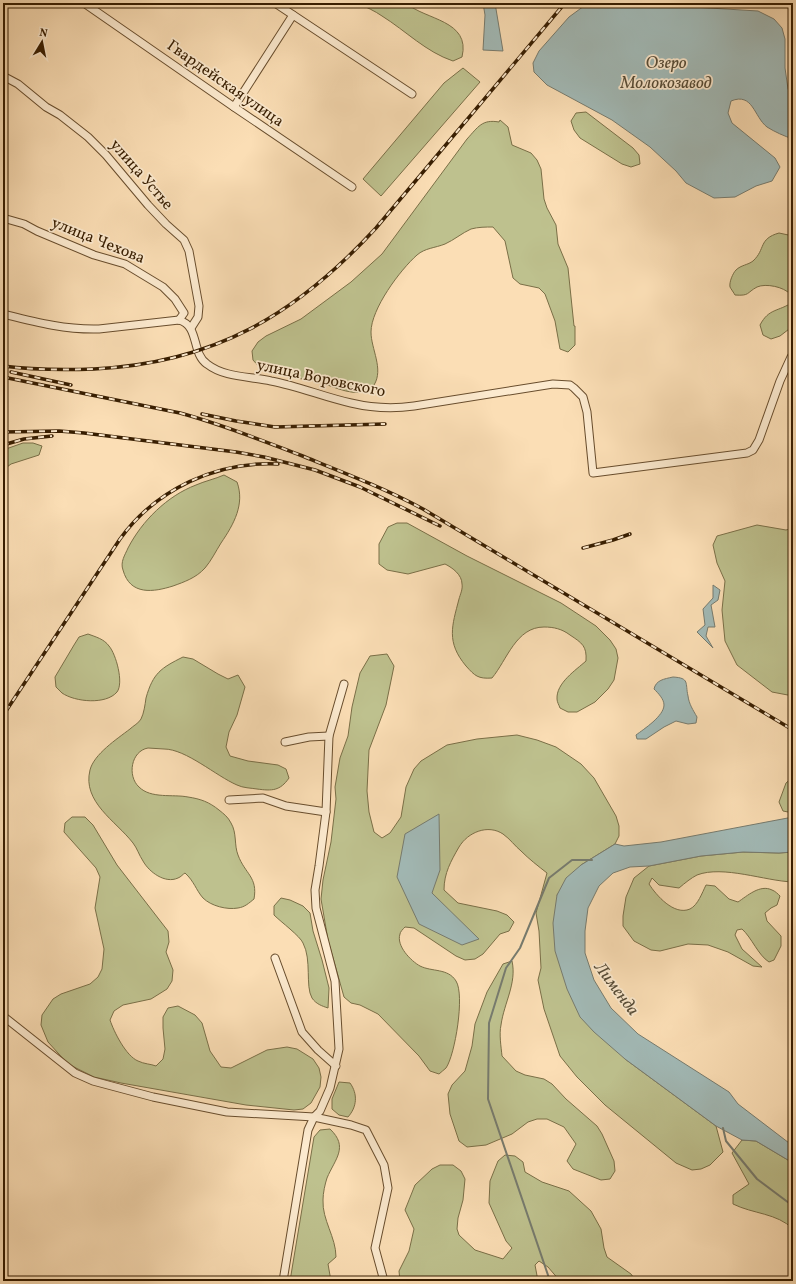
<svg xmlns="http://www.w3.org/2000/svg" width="796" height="1284" viewBox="0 0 796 1284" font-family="Vollkorn,serif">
	<rect width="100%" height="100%" fill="#fbdeb5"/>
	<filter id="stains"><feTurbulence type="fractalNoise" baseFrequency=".005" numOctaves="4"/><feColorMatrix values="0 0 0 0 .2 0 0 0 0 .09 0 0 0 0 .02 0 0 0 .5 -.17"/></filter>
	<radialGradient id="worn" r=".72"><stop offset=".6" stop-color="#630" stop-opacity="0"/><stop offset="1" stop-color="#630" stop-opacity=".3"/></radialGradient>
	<g fill="#bec18e" stroke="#7a6f47">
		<path d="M357,3h49c19,17 65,17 56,54l-9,4c-27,-9 -47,-30 -71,-45 -7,-5 -16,-9 -25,-13z"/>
		<path d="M463,68l17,14 -99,114 -18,-17 81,-96z"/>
		<path d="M586,112l47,36 6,7 1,9 -9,3 -9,-3 -42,-26 -6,-8 -3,-9 5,-8z"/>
		<path d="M500,120l8,7 4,18 19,8 6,7 4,9 3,30 3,9 9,17 2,19 10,24 6,58h1v19l-7,7 -8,-3 -5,-28 -10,-27 -6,-6 -19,-4 -7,-6 -8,-37 -12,-14c-7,0 -15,0 -22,2 -9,4 -17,11 -26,15 -10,4 -20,4 -28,11 -17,15 -46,54 -46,77 0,17 13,37 3,53 -1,3 -6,6 -9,7 -18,3 -34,-7 -50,-11 -16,-3 -34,-4 -48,-10 -6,-3 -10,-6 -14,-11l-1,-9 6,-9 8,-6 35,-17 50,-37 31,-28 85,-115c11,-12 15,-20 32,-17z"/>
		<path d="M779,233l14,3v63c-1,-2 -2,-4 -3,-5 -6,-7 -24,-11 -33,-7 -11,6 -7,9 -22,8 -1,-2 -4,-6 -5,-8 -1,-5 3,-14 6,-17 5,-5 12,-5 17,-9 13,-12 5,-22 26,-28z"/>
		<path d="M793,302v24l-13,10 -9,3 -8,-4 -3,-10c9,-17 18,-13 33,-23z"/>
		<path d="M23,443h10l9,3 -3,9 -28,9 -8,6v-20z"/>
		<path d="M224,475l13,7c8,22 -3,42 -16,61 -5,8 -10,18 -16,25 -9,10 -21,14 -32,18 -19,6 -43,10 -50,-16 -3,-8 2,-15 5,-22 14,-27 39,-52 68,-63 9,-4 19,-6 28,-10z"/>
		<path d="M397,523h10l60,33 94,47 35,23 14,14 6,9 2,9 -4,22 -6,9 -13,13 -18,10h-9l-8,-4c-1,-3 -3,-6 -3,-9 -1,-16 19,-29 29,-38 1,-15 -4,-18 -16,-26 -8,-6 -16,-8 -26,-8 -28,0 -37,33 -52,51 -14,1 -17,-2 -26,-12 -20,-24 -14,-40 -7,-67 1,-4 4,-10 3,-15 0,-9 -9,-16 -17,-20l-37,10 -21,-4 -8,-6v-20l9,-17z"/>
		<path d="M757,525l29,5 7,-2v168l-21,-4 -35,-27 -12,-24 -3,-31 3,-29 -8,-18 -4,-18 4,-9z"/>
		<path d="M88,634c8,3 16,5 21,12 7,8 15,37 8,46 -11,13 -42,10 -55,1 -2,-2 -4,-4 -6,-6l-1,-10 19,-32 5,-8z"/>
		<path d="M387,654l7,12 -8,39 -17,45 -2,41 2,21 5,20 8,6 8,-5 11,-16 5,-30 8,-18 7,-8 26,-16 30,-6 40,-4 20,5 19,7 25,17 13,14 22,38 3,10v10l-4,8 -34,21 -24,30 68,164 91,67 7,26 -13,13 -9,4 -9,1 -16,-7 -71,-58 -28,-28 -17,-21 -16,-47 -6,-29 3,-12 -2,-37 -3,-18 11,-40c-9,-7 -18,-14 -26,-22 -6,-5 -11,-12 -18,-17 -15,-10 -35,-2 -44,13 -8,14 -15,26 -15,43l14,13 39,8 10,4 7,7 -5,9 -9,3 -17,20 -8,5 -10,1 -9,-4 -42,-28 -9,-1c-2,2 -5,5 -5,7 -4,12 11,27 20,32 12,6 28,2 36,15 9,14 -1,74 -10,87 -2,2 -5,4 -7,6l-9,-3 -11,-15 -41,-42 -18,-9 -9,-2 -7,-6 -16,-57 -7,-41 2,-19 8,-38 5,-43 -1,-12 5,-29 8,-22 4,-29 8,-34 10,-17z"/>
		<path d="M183,657l10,2 25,15 10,5 10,-4 7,12 -8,28 -8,17 -3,15 4,9 18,5 30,4 8,4 3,9c-9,13 -17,13 -32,11 -6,-1 -14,-1 -20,-4 -21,-9 -51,-36 -73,-36 -5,0 -11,-1 -16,-1 -17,3 -21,28 -9,39 12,12 34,7 49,10 13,2 21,5 31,13 5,4 9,7 12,13 6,10 3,22 7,32 7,19 20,22 16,44 -5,4 -9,8 -16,9 -11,2 -27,-2 -35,-10 -7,-8 -9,-17 -18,-25 -2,1 -4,4 -7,5 -13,6 -29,-6 -35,-17 -4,-6 -6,-13 -10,-18 -17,-22 -51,-41 -43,-73 4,-16 27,-31 40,-41 3,-3 9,-6 11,-10 3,-6 4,-14 5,-21 7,-25 15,-30 37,-41z"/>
		<path d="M793,777v36l-10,-2 -4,-9 7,-19z"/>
		<path d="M72,817h13l8,8 24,40 51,66 1,11 -3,10 7,18 -1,11 -5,8 -16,10 -28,6 -9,6 -4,9c4,12 16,36 28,41 6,3 13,3 18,5l7,-7 2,-10 -2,-21v-11l5,-9 10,-2 17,9 7,8 8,28 11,16 10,1 36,-18 20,-3 10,2 16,10 6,9 2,9 -1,10 -9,16 -8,6 -9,1 -48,-5 -125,-22 -27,-6 -26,-13 -20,-22 -7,-17 1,-10 11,-16 8,-5 29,-10 8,-7 4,-8 2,-20 -9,-41 5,-31 -4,-9 -32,-36 1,-9z"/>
		<path d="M743,852l36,1 14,-1v30c-28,-1 -70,-17 -96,-7 -6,3 -12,8 -18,13l-20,-3 -7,-7 -3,6c7,11 25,32 41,25 8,-4 12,-16 16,-24l9,1 14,13 9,3c9,-6 22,-18 34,-12 3,1 6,4 8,6l-3,9 -6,3 -6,5 2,8 14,15v10l-7,14 -5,2c-11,-7 -17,-24 -27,-33l-5,1 -2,5 7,14 20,18 -9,-1 -25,-14 -20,-7 -20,-1 -28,7 -9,-1 -17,-9 -11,-15v-10l3,-19 8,-19 15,-12 52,-10z"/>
		<path d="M281,898l9,2 13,6 7,7 3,18 9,29 7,28 -1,20c-6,-2 -12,-4 -16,-10 -7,-12 0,-38 -9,-55 -3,-7 -22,-21 -29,-28v-9z"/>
		<path d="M512,961c5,22 -8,42 -11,64 -2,9 0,21 1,31l14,15 9,4 19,4 8,5 14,15 31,27 5,8 12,27 1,10 -5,8 -9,1 -28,-11 -6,-8 9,-17 -12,-17 -17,-8h-10l-9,3 -16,12 -26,11 -19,2 -8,-6 -9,-27 -2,-20 4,-9 13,-14 7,-25 3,-22 12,-32 16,-28z"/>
		<path d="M339,1082l11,1c8,11 7,24 -2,34l-9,-2 -7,-6v-10z"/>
		<path d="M330,1129c19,18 5,30 -3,49 -2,6 -4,15 -4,22 -1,20 13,37 13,57l-8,7 3,17h-41l24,-144 6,-7z"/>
		<path d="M742,1140l14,1 37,22v66c-16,-16 -40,-15 -60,-25v-9l16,-11 -17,-31z"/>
		<path d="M505,1155l10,1 8,6 2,10 17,10 27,9 22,20 10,18 3,19 3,9 24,17 5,7h-76l-12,-14 -9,-6 -4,4 3,16h-25l-6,-2 -2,2h-105l-1,-10 10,-20 5,-22 -9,-19 10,-25 17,-16 8,-4h13l8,6 4,8 -2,21 -5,18 -1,11 2,6 16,15 28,9 9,-11 -6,-7 -17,-38 1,-22 8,-20z"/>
	</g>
	<g fill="#a2bab7" stroke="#777b6e">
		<path d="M483,3h12l8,48 -20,-1 2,-35z"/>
		<path d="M592,3h77l24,4 65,4 16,8 8,9 3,11v29l3,21 5,9v41c-9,-3 -18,-7 -26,-12 -13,-10 -14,-35 -36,-26l-3,12 4,10 43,35 5,9 -8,14 -16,5 -21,11 -21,1 -28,-15 -10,-12 -26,-24 -38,-27 -65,-35 -13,-13 -1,-9 6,-12 30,-34 15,-11z"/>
		<path d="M713,585l7,5 -2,10 -7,5 4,22h-7l-2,9 7,12 -16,-16 8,-7 -2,-16 10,-11z"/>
		<path d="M673,677c17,1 12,6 15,19 1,8 5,14 9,21l-1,6 -8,1 -12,-3 -12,6 -18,12h-9l-1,-4c8,-6 28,-19 28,-30 0,-6 -6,-12 -10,-16 2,-9 10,-10 19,-12z"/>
		<path d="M439,814l1,56 -8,23 47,46 -17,6 -43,-21 -22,-47 8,-43z"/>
		<path d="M793,817v35l-14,1 -36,-1 -42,4 -52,10 -19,1 -17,6 -14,13 -11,22 -3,23v22l9,27 17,28 27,26 91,58 9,12 55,42v17l-37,-22 -14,-1 -26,-14 -91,-67 -31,-27 -14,-15 -13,-28 -12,-38 -2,-28 4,-28 9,-17 15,-13 34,-21 9,2 37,-4z"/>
	</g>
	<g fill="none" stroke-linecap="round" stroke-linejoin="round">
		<g stroke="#777b6e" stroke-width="2">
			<path d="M723,1128l3,13 31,38 36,27"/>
			<path d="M550,1281l-62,-182 1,-76 17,-55 14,-20 29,-70 23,-18h20"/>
		</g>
		<defs>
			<g id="minor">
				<path d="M84,3l150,104 118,80"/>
				<path d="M275,3l137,91"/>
				<path d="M3,76l15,8 28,23 14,8 28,22 18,18 42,50 18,19 18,16 5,11 10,55 -1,11 -7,11"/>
				<path d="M234,107l59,-92"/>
				<path d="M3,218l21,6 13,7 57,24 31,9 38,23 12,12 9,14 -5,7"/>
				<path d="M3,314c32,8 62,16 96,15l80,-9c21,6 12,33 28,44 18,14 43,12 64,17 27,5 53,16 80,22 21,5 42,6 63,3l139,-22 17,1 4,3 9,9 4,15 6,61 154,-20 6,-3 6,-10 21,-59 11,-24"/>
				<path d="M285,742l24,-5 20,-1"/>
				<path d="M229,800l34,-2 23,8 40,6"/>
				<path d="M275,958l27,74 16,18 18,16"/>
				<path d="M3,1016l72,57 18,8 60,16 74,15 87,5 37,8 15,5 18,35 4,23 -13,60 9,33"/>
				<path d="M283,1281l25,-151 6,-13 6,-6 10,-23 9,-39 -4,-68 -19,-73 -1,-18 4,-24 7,-54 3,-76 15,-52"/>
			</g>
		</defs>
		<use href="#minor" stroke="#684d2d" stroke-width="9"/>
		<use href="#minor" stroke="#fceacf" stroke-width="7"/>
		<defs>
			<g id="rail">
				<path d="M3,366c30,4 61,4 91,3 120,-6 202,-54 282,-141l189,-225"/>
				<path d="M11,372l60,13"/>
				<path d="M3,377l177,36c41,11 81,27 120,42 42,17 84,33 123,54l370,221"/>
				<path d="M202,414l34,7 39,6 110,-3"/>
				<path d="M3,432l56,-1 25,2 152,19 28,5 51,13 45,17 80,39"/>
				<path d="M3,445l21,-6 28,-3"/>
				<path d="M583,548l30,-8 17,-6"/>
				<path d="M6,711l114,-172c36,-50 97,-78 158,-75"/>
			</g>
		</defs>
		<use href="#rail" stroke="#371d00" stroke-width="3.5"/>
		<use href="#rail" stroke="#fceacf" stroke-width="2" stroke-dasharray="6" stroke-linecap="butt"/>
	</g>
	<g text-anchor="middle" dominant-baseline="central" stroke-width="3.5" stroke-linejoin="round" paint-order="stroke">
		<g font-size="16" fill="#371d00" stroke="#fceacf">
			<text transform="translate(225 84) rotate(35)">Гвардейская улица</text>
			<text transform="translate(141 175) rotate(49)">улица Устье</text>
			<text transform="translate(98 241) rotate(22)">улица Чехова</text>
			<text transform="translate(321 379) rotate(12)">улица Воровского</text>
		</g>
		<g font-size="17" font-style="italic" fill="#574c37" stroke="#fceacf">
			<text x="666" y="63">Озеро<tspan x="666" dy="20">Молокозавод</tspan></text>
			<text transform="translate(616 989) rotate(53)">Лименда</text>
		</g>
	</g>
	<rect width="796" height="1284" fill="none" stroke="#fbdeb5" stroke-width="16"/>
	<rect x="4" y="4" width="788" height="1276" fill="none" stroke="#371d00" stroke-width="2"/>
	<rect x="8" y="8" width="780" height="1268" fill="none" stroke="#371d00"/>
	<g transform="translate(42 42) rotate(10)" stroke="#fceacf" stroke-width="3" paint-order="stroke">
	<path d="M0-3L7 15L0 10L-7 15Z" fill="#371d00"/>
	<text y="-6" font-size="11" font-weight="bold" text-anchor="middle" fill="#371d00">N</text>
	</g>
	<rect width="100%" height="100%" filter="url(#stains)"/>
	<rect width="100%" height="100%" fill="url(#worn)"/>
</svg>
